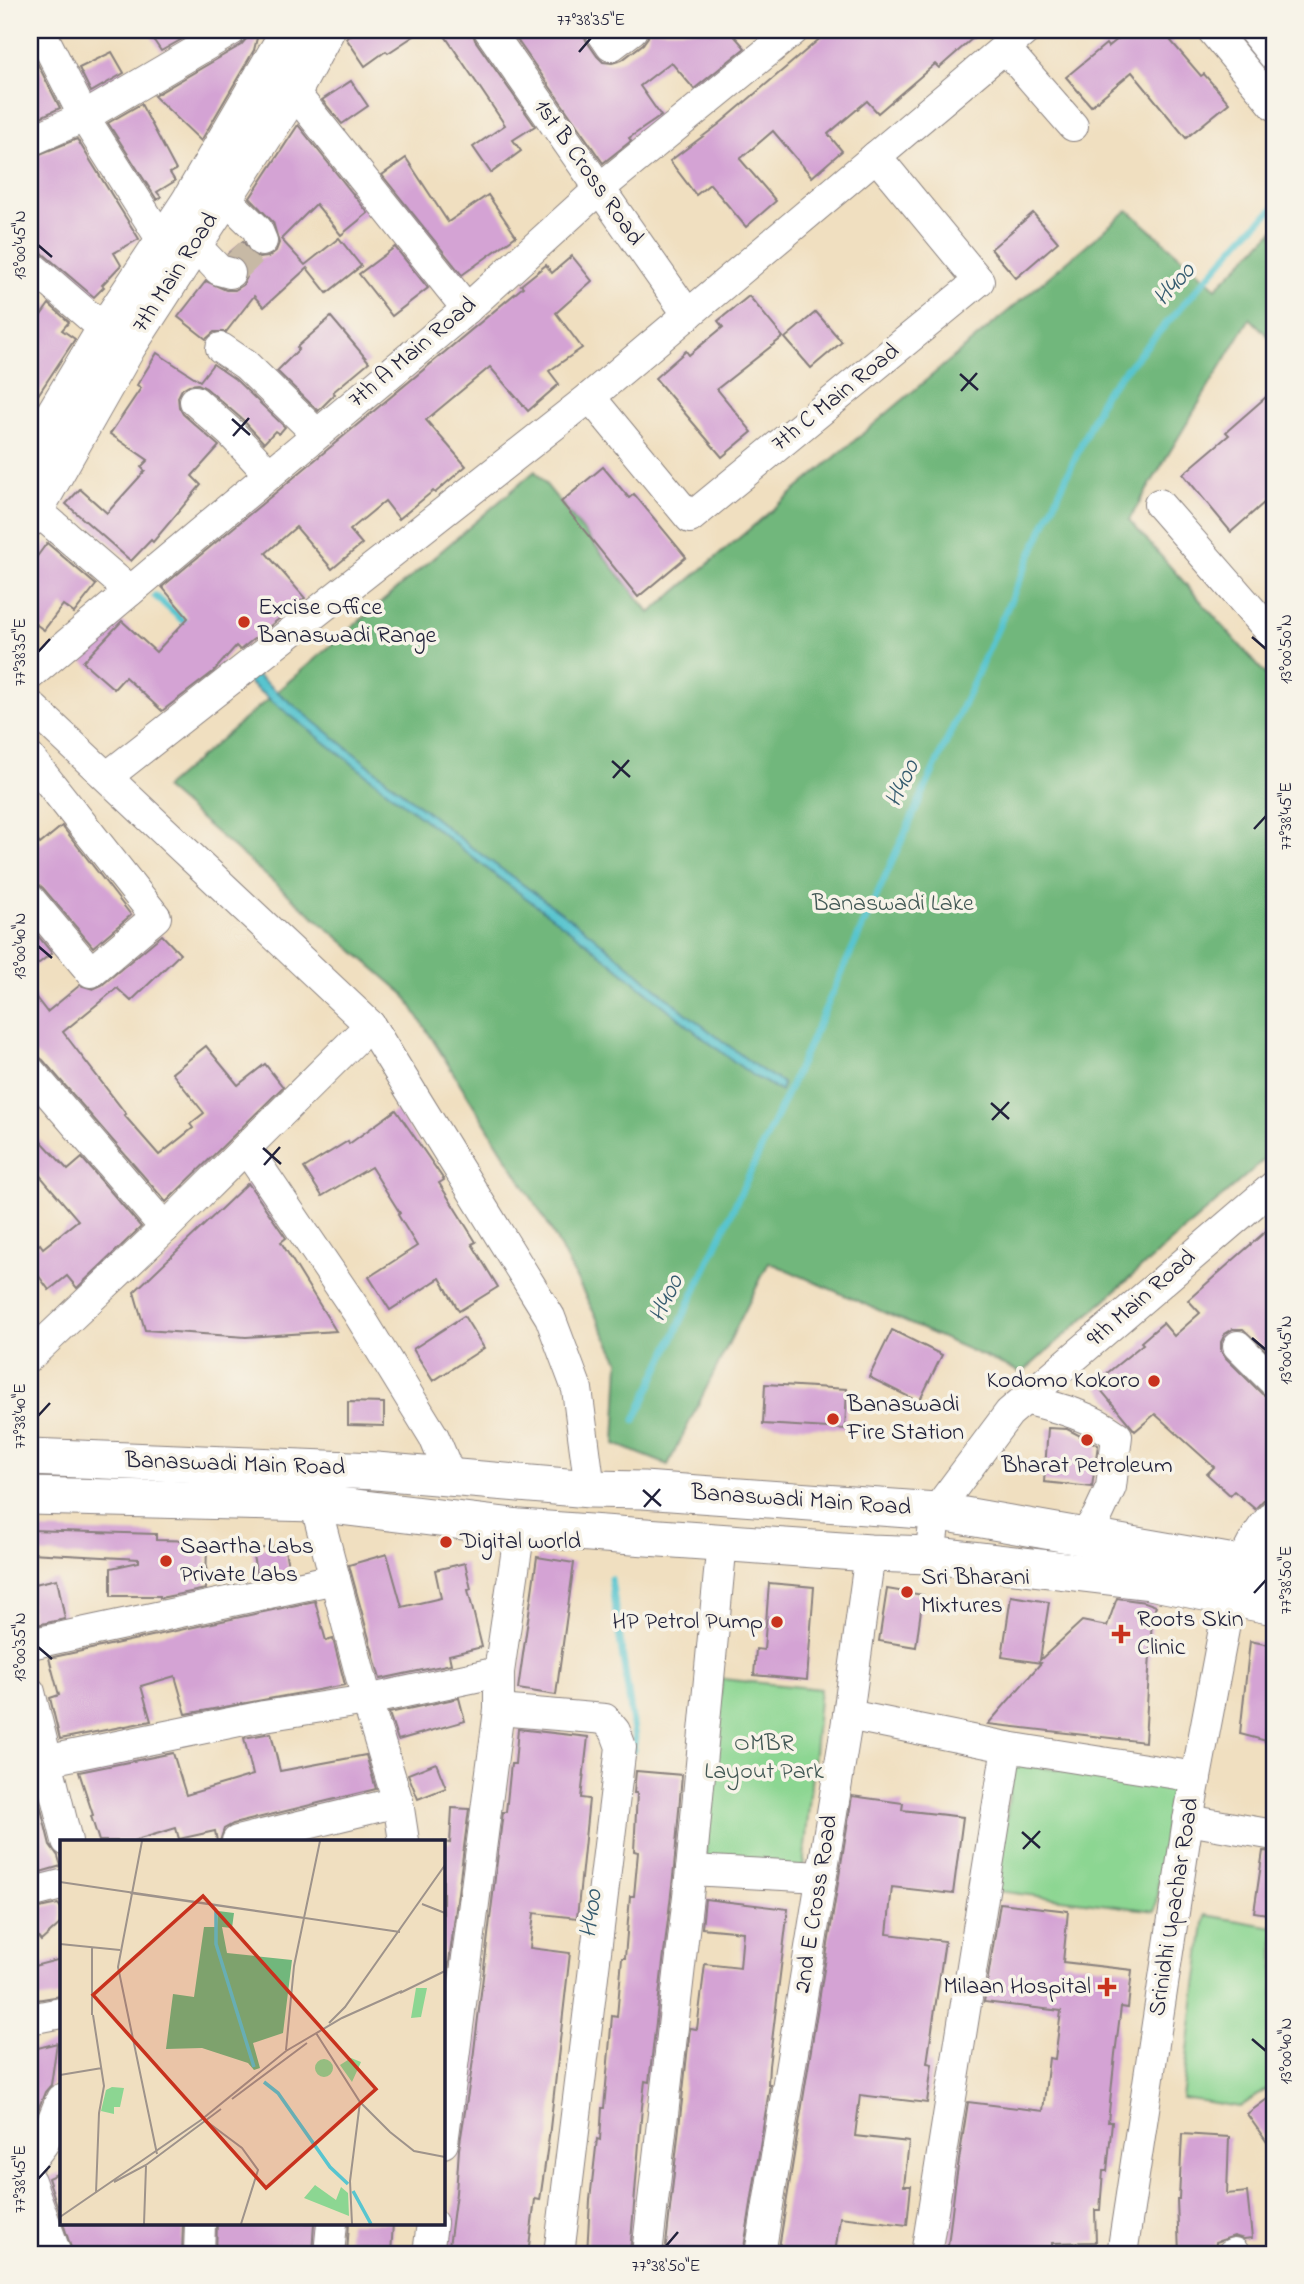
<svg xmlns="http://www.w3.org/2000/svg" width="1304" height="2284" viewBox="0 0 1304 2284" font-family="'Indie Flower',sans-serif">
	<rect width="100%" height="100%" fill="#f7f3e8"/>
	<filter id="ink" filterUnits="userSpaceOnUse"><feTurbulence type="fractalNoise" baseFrequency=".0143" numOctaves="2"/><feDisplacementMap in="SourceGraphic" scale="14" xChannelSelector="R" yChannelSelector="G"/><feConvolveMatrix kernelMatrix="1 2 1 2 8 2 1 2 1" color-interpolation-filters="sRGB"/></filter>
	<filter id="wash" filterUnits="userSpaceOnUse"><feTurbulence type="fractalNoise" baseFrequency=".00686" numOctaves="4" result="noise"/><feDisplacementMap in="SourceGraphic" scale="28" xChannelSelector="R" yChannelSelector="G"/><feGaussianBlur stdDeviation="1.57" result="paint"/><feColorMatrix in="noise" values="0 0 0 0 0 0 0 0 0 0 0 0 0 0 0 0 0 1.4 0 .05"/><feComposite in="paint" operator="in"/></filter>
	<g filter="url(#wash)">
		<rect width="100%" height="100%" fill="#f0dfc0"/>
		<g fill="#8cd692" stroke="#577c66" stroke-width="2">
			<path d="M722,1679l98,10 -17,180 -98,-9z"/>
			<path d="M1013,1764l158,20 -16,127 -158,-20z"/>
			<path d="M1205,1915l69,12v157l-34,23 -58,-9z"/>
		</g>
		<path fill="#71b77c" stroke="#4a6c5c" stroke-width="2" d="M1128,210l88,78 58,-58v112l-24,-24 -121,202 145,164v467l-252,222 -253,-111 -101,203 -53,-21 4,-83 -71,-137 -144,-230 -240,-206 371,-317 115,142z"/>
		<path fill="#58c5cf" stroke="#3d7485" stroke-width="2" d="M255,674l216,173 120,87 95,79 72,55 25,15 -2,8 -28,-15 -46,-35 -125,-102 -83,-61 -254,-198z"/>
		<g fill="none" stroke-linecap="round" stroke-linejoin="round">
			<g stroke="#58c5cf" stroke-width="7">
				<path d="M155,596l36,32"/>
				<path d="M635,1420l153,-329 316,-697 141,-159 29,-27"/>
				<path d="M611,1579l24,159 -2,12"/>
			</g>
		</g>
		<g id="blocks">
			<g fill="#d4a3d4">
				<path d="M147,30h51l-37,21z"/>
				<path d="M249,30h10l-5,20 -53,91 -47,-45 87,-51 6,-7z"/>
				<path d="M358,30h65l-35,23 -2,-2 -21,15 -19,-28z"/>
				<path d="M441,30h31l3,10 60,86 -22,14 8,11 -30,22 -18,-26 32,-22z"/>
				<path d="M513,30h70l3,10 11,16 6,6 9,1 10,-3 21,-16 5,-7 1,-7h80l16,18 -51,41 -23,-27 -31,24 21,30 -32,22 2,3 -28,22 -92,-132z"/>
				<path d="M830,30h152l-43,38 -4,-4 -57,49 -11,-12 -39,33 14,17 -30,26 -39,-46 -33,28 36,42 -30,26 -36,-43 -14,11 -26,-34 48,-36z"/>
				<path d="M1129,30h55l-13,11 30,35 3,-2 25,29 -43,35 -54,-66 -41,34 -25,-29 40,-33 2,3z"/>
				<path d="M30,49l30,59 -30,14z"/>
				<path d="M112,52l12,21 -33,19 -12,-24z"/>
				<path d="M351,81l17,25 -26,18 -20,-24z"/>
				<path d="M141,104l35,66 -6,3 5,8 -18,11 4,5 -4,3 -49,-77z"/>
				<path d="M298,125l70,88 -27,22 -25,-31 -35,35 24,26 34,-27 22,28 -34,27 -20,-25 -43,39 -10,-11 -28,36h-12l-8,7 -28,-22 28,-36 20,9h9l8,-5 4,-8v-9l-5,-8 -14,-6 15,-13 8,13 8,4 9,-1 8,-6 3,-8 -6,-21 -23,-24z"/>
				<path d="M77,139l62,100 -25,14 7,12 -19,20 2,2 -10,10 -53,-45 -11,-4v-90z"/>
				<path d="M406,158l42,64 40,-27 28,41 -54,39 -80,-100z"/>
				<path d="M1033,213l25,29 -42,36 -25,-29z"/>
				<path d="M395,247l33,41 -36,28 -33,-42z"/>
				<path d="M572,256l20,25 -36,32 26,35 -33,23 10,13 -31,27 -38,-44 -64,53 40,46 -31,27 -2,-2 -34,28 -14,-18 -35,29 12,14 -30,25 -36,-42 -30,26 39,45 -65,52 -4,-4 -23,26 -51,39 -37,-34 -11,12 -31,-27 39,-41 34,31 32,-34 -26,-31 361,-300 -2,-2 25,-20 6,8z"/>
				<path d="M749,296l34,41 -66,52 35,43 -30,25 -67,-79 31,-27 3,4 34,-28 -5,-6z"/>
				<path d="M49,304l20,18 -7,8 13,9 -45,68v-96l9,7z"/>
				<path d="M816,312l26,30 -31,26 -26,-30z"/>
				<path d="M331,317l38,45 -36,30 2,2 -17,17 -41,-40 22,-22 -2,-2z"/>
				<path d="M157,353l43,28 13,-17 22,15 50,48 -6,7 -4,-3 -11,12 -21,-23 -37,-32 -8,-4 -9,1 -7,4 -4,8 1,10 4,7 36,32 -27,30 9,9 -48,57 -2,-2 -20,21 -65,-57 14,-15 27,24 38,-42 -4,-4 7,-7 -38,-26 31,-46 -4,-3z"/>
				<path d="M1274,390v104l-43,38 -48,-58 46,-39 -3,-3z"/>
				<path d="M603,467l26,31 5,-4 52,63 -48,40 -77,-95z"/>
				<path d="M47,543l49,42 -22,28 -11,-8 -19,25 -14,-10v-54z"/>
				<path d="M62,826l69,89 -38,32 -50,-59 -6,-5 -7,-1v-50l10,12z"/>
				<path d="M30,926l22,27 -22,17z"/>
				<path d="M162,935l18,19 -49,47 -14,-13 -54,44 63,82 -2,1 35,40 34,-27 -3,-4 14,-11 -32,-40 34,-27 32,39 27,-21 18,23 -117,115 -123,-142 -7,-5 -6,-1v-64l17,22 33,-27 13,4 9,-4z"/>
				<path d="M396,1110l48,70 -5,3 37,59 -4,2 26,43 -39,24 -19,-33 -50,32 -21,-33 48,-31 -19,-31 2,-2 -29,-46 -49,29 -18,-28 44,-27 1,3z"/>
				<path d="M30,1129l38,41 14,-12 59,69 -64,61 -10,-12 -18,14 -19,-26v-12l10,-8 3,4 35,-28 -48,-56z"/>
				<path d="M248,1183l38,55 -5,4 55,89 -90,6 -101,-7 -11,-38z"/>
				<path d="M1274,1224v134l-31,-29h-10l-8,5 -4,8v9l5,7 36,36 12,5v90l-19,20 -21,-18 -4,4 -23,-21 7,-7 -59,-53 -20,17 -40,-48 48,-39 -2,-2 22,-19 11,13 26,-23 -12,-13z"/>
				<path d="M464,1316l20,32 -51,33 -20,-32z"/>
				<path d="M892,1330l50,25 -23,47 -50,-25z"/>
				<path d="M765,1384l82,5 -2,40 -82,-5z"/>
				<path d="M348,1402l36,1v23l-36,-1z"/>
				<path d="M1048,1428l19,1 31,16 -6,42 -48,-5z"/>
				<path d="M30,1530l126,4v6l51,1 -1,48 -46,9v-2h-49v-28l28,-6v-3l-109,-6z"/>
				<path d="M284,1545l5,26 -32,7 -5,-28z"/>
				<path d="M387,1554l15,53 39,-9 -6,-28 30,-7 6,26 -3,1 14,57 -33,8 2,9 -71,15 -31,-114z"/>
				<path d="M537,1557l37,6 -18,132 -38,-6z"/>
				<path d="M57,1579l8,40 -33,7 -2,-41z"/>
				<path d="M769,1583l45,4 -7,93 -53,-5 2,-26 8,1z"/>
				<path d="M887,1589l36,6 -7,52 -37,-6z"/>
				<path d="M1011,1596l38,6 -9,58 42,-39 25,5 10,-28 28,4 11,4 -4,12 -7,124 -157,-18 53,-61 -39,-6z"/>
				<path d="M315,1601l11,40 7,-2 12,46 -159,29 -11,-38 -34,10 10,35 -91,18 -10,-41 9,-3 -10,-37z"/>
				<path d="M1250,1641l24,5v97l-34,-9z"/>
				<path d="M459,1698l6,23 -67,19 -9,-27z"/>
				<path d="M518,1729l70,8 -7,61 8,1 -12,119 -43,-5 -4,35 40,5 -21,184 -9,63 -5,-1 -7,55h-80l8,-61 3,-44 13,-82 31,-255h3l5,-48h4z"/>
				<path d="M271,1733l9,38 86,-16 10,34 -143,35 -9,5 -4,12h-3l-2,-10 -36,8 -3,-11 -43,13h-34l-8,-25 2,-1 -14,-43 94,-19 13,42 67,-20 -9,-37z"/>
				<path d="M436,1763l10,25 -28,11 -10,-25z"/>
				<path d="M636,1771l46,4 -8,93 -25,214 -4,-1 -3,26 -12,147h-43l3,-54 7,-61 3,1 2,-32h2l8,-92 5,1 5,-59h3l5,-62h4l4,-44 -4,-1 3,-58h-3z"/>
				<path d="M30,1781h4l16,64 8,11 3,10 -31,9z"/>
				<path d="M852,1796l51,7 -1,7 61,7 -10,77 -61,-7 -5,47 58,7 -18,122 5,1 -5,39 -67,-8 -5,41 54,6 -5,44h7l-4,39 -67,-8 -5,37h-57z"/>
				<path d="M452,1808l17,1 -26,199v-166l7,1z"/>
				<path d="M1263,1851l11,1v63l-20,-3z"/>
				<path d="M705,1899l83,10 -19,157 -1,18h2l-27,170h-78l25,-226 7,1 8,-65 35,4 3,-36 -41,-4z"/>
				<path d="M1000,1903l68,8 -5,51 69,8 -4,38 -7,-1 -6,47 -7,68h4l-5,49h-4l-3,39h-5l1,32 -44,1v11h-105l8,-68 13,-84 75,9 6,-53 6,1 6,-48 -77,-9z"/>
				<path d="M58,1904l3,4v15l-20,18 -11,-13v-18z"/>
				<path d="M61,1959v37l-31,5v-34z"/>
				<path d="M57,2043l-6,42 -6,7 -15,38v-80z"/>
				<path d="M1274,2094v58l-27,-38z"/>
				<path d="M1182,2134l47,3 -2,57 20,-2 5,46 -8,1 -10,-3 -18,6 -1,12h-36l-2,-55h2z"/>
				<path d="M61,2172v45l-13,-39z"/>
				<path d="M63,2223h120l-1,31h-109z"/>
				<path d="M217,2223h97l-2,31 -57,-2v2h-39z"/>
				<path d="M349,2223h44l-2,31h-44z"/>
			</g>
		</g>
	</g>
	<g filter="url(#ink)">
		<use href="#blocks" fill-opacity="0" stroke="#89807e" stroke-width="2"/>
		<g fill="none" stroke-linecap="round" stroke-linejoin="round">
			<path stroke="#c7b9a5" stroke-width="30" stroke-dasharray="30 15" stroke-linecap="butt" d="M230,273l32,-32"/>
			<defs>
				<g id="minor">
					<path d="M40,30l44,87 79,125 14,14"/>
					<path d="M489,30l199,285"/>
					<path d="M600,30l11,16 21,-16"/>
					<path d="M1212,30l62,75"/>
					<path d="M1253,30l21,26"/>
					<path d="M1005,48l68,78"/>
					<path d="M293,91l174,218"/>
					<path d="M30,141l54,-24 148,-87"/>
					<path d="M225,198l32,31 5,12"/>
					<path d="M195,245l24,25 11,3"/>
					<path d="M30,265l75,65"/>
					<path d="M221,348l25,17 71,69"/>
					<path d="M590,397l100,121 289,-237 -103,-125"/>
					<path d="M195,401l36,32 38,41"/>
					<path d="M1159,504l115,132"/>
					<path d="M35,509l95,82"/>
					<path d="M30,675l437,-366 132,-120 195,-159"/>
					<path d="M30,705l340,320 180,292 27,72 13,100"/>
					<path d="M30,758l126,159 -65,55 -61,-73"/>
					<path d="M108,776l482,-379 436,-367"/>
					<path d="M30,1071l135,157"/>
					<path d="M246,1148l110,162 78,127 16,38"/>
					<path d="M1238,1346l36,36"/>
					<path d="M30,1356l135,-128 205,-203"/>
					<path d="M1025,1399c34,9 63,16 92,37l-6,51 -14,30 -13,19"/>
					<path d="M315,1503l52,197 31,102 6,39"/>
					<path d="M930,1555l6,-44 73,-98 265,-227"/>
					<path d="M30,1644l305,-65"/>
					<path d="M30,1692l37,149"/>
					<path d="M499,1710l106,9 10,12 6,16 -62,507"/>
					<path d="M848,1715l159,32 189,30"/>
					<path d="M30,1764l234,-48 103,-16 132,-28"/>
					<path d="M1188,1820l86,15"/>
					<path d="M237,1841l161,-39"/>
					<path d="M691,1870l130,7"/>
					<path d="M30,1893l31,-8"/>
					<path d="M30,2019l31,-6"/>
					<path d="M443,2143l56,-433v-38l21,-144"/>
					<path d="M30,2161l13,-17 18,-45"/>
					<path d="M30,2181l26,73"/>
					<path d="M199,2254l1,-31"/>
					<path d="M329,2254l3,-31"/>
					<path d="M428,2254l4,-31"/>
					<path d="M647,2254l44,-384 31,-329"/>
					<path d="M760,2254l88,-539 22,-162"/>
					<path d="M926,2254l81,-507"/>
					<path d="M1122,2254l66,-434 42,-223c11,-30 21,-60 44,-83"/>
					<path d="M1232,2254l2,-1"/>
				</g>
				<g id="major">
					<path d="M30,455l75,-125 84,-127 101,-173"/>
					<path d="M30,518l97,-171 166,-256 33,-61"/>
					<path d="M30,1457l346,14 214,18 53,1 293,21 338,59"/>
					<path d="M30,1496l285,7 205,25 350,25 60,2 220,26 124,25"/>
				</g>
			</defs>
			<use href="#minor" stroke="#89807e" stroke-width="32"/>
			<use href="#major" stroke="#89807e" stroke-width="39"/>
			<use href="#minor" stroke="#fff" stroke-width="30"/>
			<use href="#major" stroke="#fff" stroke-width="37"/>
		</g>
	</g>
	<path fill="none" stroke="#22223b" stroke-width="2.5" d="M579,52l12,-14M38,245l14,12M960,374l18,16M961,391l16,-18M232,419l18,16M233,436l16,-18M1252,637l14,12M38,652l12,-13M612,761l18,16M613,778l16,-18M1254,829l12,-13M38,946l14,12M991,1103l18,16M992,1120l17,-18M263,1148l18,16M264,1165l16,-18M1252,1338l14,12M38,1416l12,-13M643,1490l18,16M644,1507l16,-18M1254,1593l12,-13M38,1647l14,12M1022,1832l18,16M1023,1849l17,-18M1252,2039l14,12M38,2179l12,-13M666,2246l12,-14"/>
	<g fill="#c8321e" stroke="#f7f3e8" stroke-width="2.5">
		<circle cx="244" cy="622" r="7"/>
		<circle cx="1154" cy="1381" r="7"/>
		<circle cx="833" cy="1419" r="7"/>
		<circle cx="1087" cy="1440" r="7"/>
		<circle cx="446" cy="1542" r="7"/>
		<circle cx="166" cy="1561" r="7"/>
		<circle cx="907" cy="1592" r="7"/>
		<circle cx="777" cy="1622" r="7"/>
		<path d="M1117.5 1623.5h7v7h7v7h-7v7h-7v-7h-7v-7h7z"/>
		<path d="M1103.5 1976.5h7v7h7v7h-7v7h-7v-7h-7v-7h7z"/>
	</g>
	<g text-anchor="middle" dominant-baseline="central" stroke-width="7" stroke-linejoin="round" paint-order="stroke">
		<g font-size="24" fill="#22223b" stroke="#f7f3e8">
			<text transform="translate(588 173) rotate(55)">1st B Cross Road</text>
			<text transform="translate(176 273) rotate(-57)">7th Main Road</text>
			<text transform="translate(413 353) rotate(-40)">7th A Main Road</text>
			<text transform="translate(836 398) rotate(-39)">7th C Main Road</text>
			<text transform="translate(1142 1299) rotate(-41)">9th Main Road</text>
			<text transform="translate(235 1465) rotate(2)">Banaswadi Main Road</text>
			<text transform="translate(801 1501) rotate(4)">Banaswadi Main Road</text>
			<text transform="translate(817 1904) rotate(-81)">2nd E Cross Road</text>
			<text transform="translate(1175 1907) rotate(-81)">Srinidhi Upachar Road</text>
		</g>
		<g font-size="24" fill="#22223b" stroke="#f7f3e8" text-anchor="start">
			<text x="258" y="608">Excise Office<tspan x="258" dy="28">Banaswadi Range</tspan></text>
			<text x="1140" y="1381" text-anchor="end">Kodomo Kokoro</text>
			<text x="847" y="1405">Banaswadi<tspan x="847" dy="28">Fire Station</tspan></text>
			<text x="1087" y="1466" text-anchor="middle">Bharat Petroleum</text>
			<text x="460" y="1542">Digital world</text>
			<text x="180" y="1547">Saartha Labs<tspan x="180" dy="28">Private Labs</tspan></text>
			<text x="921" y="1578">Sri Bharani<tspan x="921" dy="28">Mixtures</tspan></text>
			<text x="1137" y="1620">Roots Skin<tspan x="1137" dy="28">Clinic</tspan></text>
			<text x="763" y="1622" text-anchor="end">HP Petrol Pump</text>
			<text x="1091" y="1987" text-anchor="end">Milaan Hospital</text>
		</g>
		<g font-size="24" fill="#425855" stroke="#f7f3e8">
			<text x="893" y="904">Banaswadi Lake</text>
			<text x="764" y="1744">OMBR<tspan x="764" dy="28">Layout Park</tspan></text>
		</g>
		<g font-size="26" font-style="italic" fill="#355b6f" stroke="#f7f3e8">
			<text transform="translate(1175 285) rotate(-48)">H400</text>
			<text transform="translate(903 784) rotate(-65)">H400</text>
			<text transform="translate(667 1299) rotate(-65)">H400</text>
			<text transform="translate(592 1914) rotate(-83)">H400</text>
		</g>
	</g>
	<g transform="translate(60 1840)">
		<rect width="385" height="385" fill="#f0dfc0"/>
		<path d="M356,148h11l-6,29 -10,1zM291,218l10,4 -9,20 -12,-17zM255 228a9 9 0 1 1 18 0a9 9 0 1 1-18 0ZM52,247l12,1 -4,19h-6v7l-13,-3 5,-21zM255,345l21,15 5,-13 7,6 1,23 -45,-18z" fill="#8cd692"/>
		<path d="M158,71l16,2 -2,15 -10,-1 5,26 65,7 -9,73 -30,10 7,25 -6,2 -6,-7 -46,-15 -36,1 7,-55 21,3 10,-70h13z" fill="#71b77c"/>
		<path fill="none" stroke="#58c5cf" stroke-width="3.5" d="M156,70v34l38,123M204,242l14,11 52,74 18,17M293,351l18,33"/>
		<path fill="none" stroke="#9e938b" stroke-width="2" d="M82,1l-24,126 39,187M0,42l340,50M70,53l174,25M362,64l23,9M0,104l60,6M32,107v68M340,153l45,-22M33,175l11,71 -5,27 -3,80M269,183l16,-16 100,-142M256,193l44,69 30,30 24,19 31,6M226,210l8,-84 26,-125M0,235l42,-7M172,259l75,-56M146,281l36,27 16,22 -17,54M54,342l32,-17 75,-56M0,377l141,-97 85,-69 56,-33 60,-27M84,384l2,-58M292,384l-2,-43 10,-79"/>
		<path fill="#c8321e" fill-opacity="0.15" stroke="#c8321e" stroke-width="3.5" d="M143,56l173,193 -110,99 -173,-193z"/>
		<rect width="385" height="385" fill="none" stroke="#22223b" stroke-width="3.5"/>
	</g>
	<rect width="1304" height="2284" fill="none" stroke="#f7f3e8" stroke-width="77"/>
	<rect x="38" y="38" width="1228" height="2208" fill="none" stroke="#22223b" stroke-width="2.5"/>
	<g font-size="18" text-anchor="middle" fill="#22223b">
		<text x="591" y="25">77°38'35"E</text>
		<text transform="translate(19 245) rotate(-90)" y="6">13°00'45"N</text>
		<text transform="translate(1285 649) rotate(-90)" y="6">13°00'50"N</text>
		<text transform="translate(19 652) rotate(-90)" y="6">77°38'35"E</text>
		<text transform="translate(1285 816) rotate(-90)" y="6">77°38'45"E</text>
		<text transform="translate(19 946) rotate(-90)" y="6">13°00'40"N</text>
		<text transform="translate(1285 1350) rotate(-90)" y="6">13°00'45"N</text>
		<text transform="translate(19 1416) rotate(-90)" y="6">77°38'40"E</text>
		<text transform="translate(1285 1580) rotate(-90)" y="6">77°38'50"E</text>
		<text transform="translate(19 1647) rotate(-90)" y="6">13°00'35"N</text>
		<text transform="translate(1285 2051) rotate(-90)" y="6">13°00'40"N</text>
		<text transform="translate(19 2179) rotate(-90)" y="6">77°38'45"E</text>
		<text x="666" y="2271">77°38'50"E</text>
	</g>
</svg>
